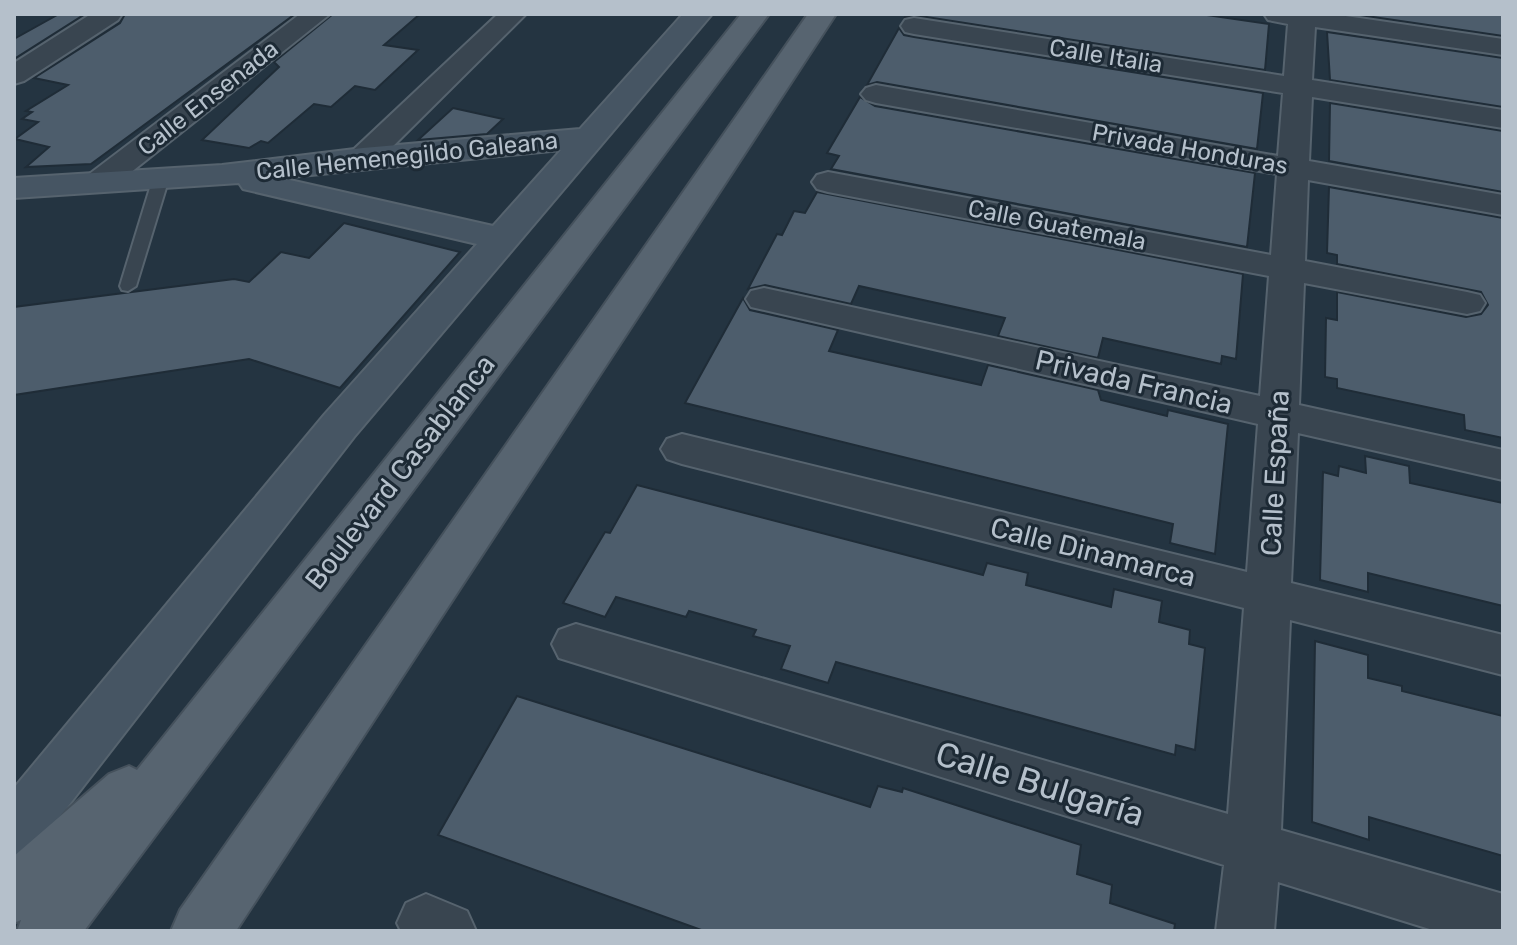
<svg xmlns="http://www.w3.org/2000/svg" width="1517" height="945" viewBox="0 0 1517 945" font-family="Rubik,sans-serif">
	<rect width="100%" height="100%" fill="#243441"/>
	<g fill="#4d5d6c" stroke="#1f2c37" stroke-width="2">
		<path d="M59,14h26l-71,45v-20z"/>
		<path d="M125,14h170l-204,150 -65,3 23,-20 -34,-8 23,-17 -16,-3 10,-7 -6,-1 42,-26 -34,-7 86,-55z"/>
		<path d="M333,14h87l-36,31 34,5 -43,40 -20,-4 -24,21 -17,-3 -46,39 -7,-2 -12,7 -47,-8 77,-73 -5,-5z"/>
		<path d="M907,14h293l69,10 -4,46 -351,-55 -9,2z"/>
		<path d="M1353,14h150v22z"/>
		<path d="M899,28l5,7 10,2 349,56 -6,56 -380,-67 -10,3z"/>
		<path d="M1327,32l176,26v49l-173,-27z"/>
		<path d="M860,97l15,9 380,67 -8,74 -416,-78 8,-13 -12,-3z"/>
		<path d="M1330,103l173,28v61l-174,-31z"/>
		<path d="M453,108l50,11 -16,15 -69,6z"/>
		<path d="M1329,187l174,31v220l-38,-8 -1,-15 -127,-27v-9l-12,-2 1,-59 11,2v-28l129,25 15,-3 7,-9 -7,-13 -144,-28v-9l-10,-2z"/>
		<path d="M817,192l426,82 -7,85 -14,-3 -1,8 -118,-26 -5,20 -100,-22 7,-18 -146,-32 -8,18 -86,-19 -17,4 29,-55 5,1 12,-24 11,2z"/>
		<path d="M344,223l116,29 -120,136 -91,-29 -235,36v-88l220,-28 15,3 32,-30 28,6z"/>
		<path d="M743,298l7,12 88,20 -9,21 152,34 7,-20 110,25 3,10 66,16 1,-6 60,14 -13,130 -45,-11 3,-19 -488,-121z"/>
		<path d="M1365,456l44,10 1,17 93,20v103l-135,-33v19l-48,-12 3,-108 15,4 1,-10 27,7z"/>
		<path d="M637,485l346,90 4,-12 41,10 -2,12 85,22 3,-18 48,12 -3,21 31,8 -1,14 16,4 -10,102 -19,-5 -1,10 -339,-93 -8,21 -47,-14 9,-23 -37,-10 3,-6 -67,-19 -3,6 -70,-20 -11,20 -42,-14 42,-71 5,1z"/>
		<path d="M1315,641l53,14v23l34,8v5l101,25v140l-134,-39v23l-57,-18z"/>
		<path d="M517,696l353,111 8,-21 24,6 1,-4 178,57 -4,29 35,11 -2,18 65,21 -1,7h-470l-266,-96z"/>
	</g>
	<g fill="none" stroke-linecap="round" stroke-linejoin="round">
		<defs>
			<path id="lane" d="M161,173l8,5 -33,108 -8,5 -6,-1 -2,-4 33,-108z"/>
			<g id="street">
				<path d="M91,14h31l-4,6 -94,61 -10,3v-21z"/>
				<path d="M300,14h30l-220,175 -11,3 -11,-3 -5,-7 5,-7z"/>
				<path d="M498,14h28l-152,151 -11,2 -11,-2 -5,-7 5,-7z"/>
				<path d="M1264,14h68l171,25v16l-188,-28 -3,53 191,30v18l-191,-31 -3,64 194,34v20l-195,-35 -3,81 162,31 13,3 5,8 -5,8 -13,3 -163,-31 -5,122 204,45v30l-205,-47 -7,150 212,52v40l-213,-55 -9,210 222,64v37h-67l-158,-49 -4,49h-58l8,-66 -665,-207 -7,-14 7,-14 17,-6 652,190 16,-206 -562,-144 -15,-5 -6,-10 6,-10 15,-5 565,138 11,-148 -507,-117 -5,-8 5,-8 13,-3 496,108 9,-120 -441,-84 -11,-3 -5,-7 5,-7 11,-3 443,83 6,-81 -401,-71 -10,-3 -5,-6 5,-6 10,-3 402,71 5,-63 -369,-59 -9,-2 -4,-6 4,-6 9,-2 370,58 4,-52 -20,-4z"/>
				<path d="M426,894l41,17 9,20h-75l-4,-8 9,-20z"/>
			</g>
			<path id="secondary" d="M683,14h29l-358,423 -320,413 -20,8v-70l310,-373 153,-171 -234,-55 -4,-6 -225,15v-20l208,-13 141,-17 217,-19zM561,150l-68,76 -212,-48z"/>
			<g id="primary">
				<path d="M741,14h28l-685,917h-67l4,-11 -7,3v-67l95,-82 20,-8 8,4z"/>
				<path d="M808,14h28l-600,917h-65l9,-21z"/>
			</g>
		</defs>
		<use href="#lane" stroke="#56636e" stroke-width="4"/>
		<use href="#street" stroke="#56636e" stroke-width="4"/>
		<use href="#secondary" stroke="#56636e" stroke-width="4"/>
		<use href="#primary" stroke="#45515c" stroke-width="4"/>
		<use href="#lane" fill="#394550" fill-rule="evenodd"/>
		<use href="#street" fill="#394550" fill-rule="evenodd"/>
		<use href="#secondary" fill="#465563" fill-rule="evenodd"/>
		<use href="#primary" fill="#576470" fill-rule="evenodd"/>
	</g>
	<g text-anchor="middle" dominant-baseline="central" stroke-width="6" stroke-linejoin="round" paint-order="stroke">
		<g font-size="24" fill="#b5c0cb" stroke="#1d2a35">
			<text transform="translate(1106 56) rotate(9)">Calle Italia</text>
			<text transform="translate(208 98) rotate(-38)">Calle Ensenada</text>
			<text transform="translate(1190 149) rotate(10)">Privada Honduras</text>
			<text transform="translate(407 156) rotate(-6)">Calle Hemenegildo Galeana</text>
			<text transform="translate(1057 225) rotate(11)">Calle Guatemala</text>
		</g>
		<g font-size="28" fill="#b5c0cb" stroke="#1d2a35">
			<text transform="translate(1134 382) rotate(13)">Privada Francia</text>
			<text transform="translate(400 472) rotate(-52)">Boulevard Casablanca</text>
			<text transform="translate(1275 473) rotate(-87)">Calle España</text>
			<text transform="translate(1093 552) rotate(14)">Calle Dinamarca</text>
		</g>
		<g font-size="34" fill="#b5c0cb" stroke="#1d2a35">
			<text transform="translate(1040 784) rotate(17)">Calle Bulgaría</text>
		</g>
	</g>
	<rect width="1517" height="945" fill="none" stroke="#b5c0cb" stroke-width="32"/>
</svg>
